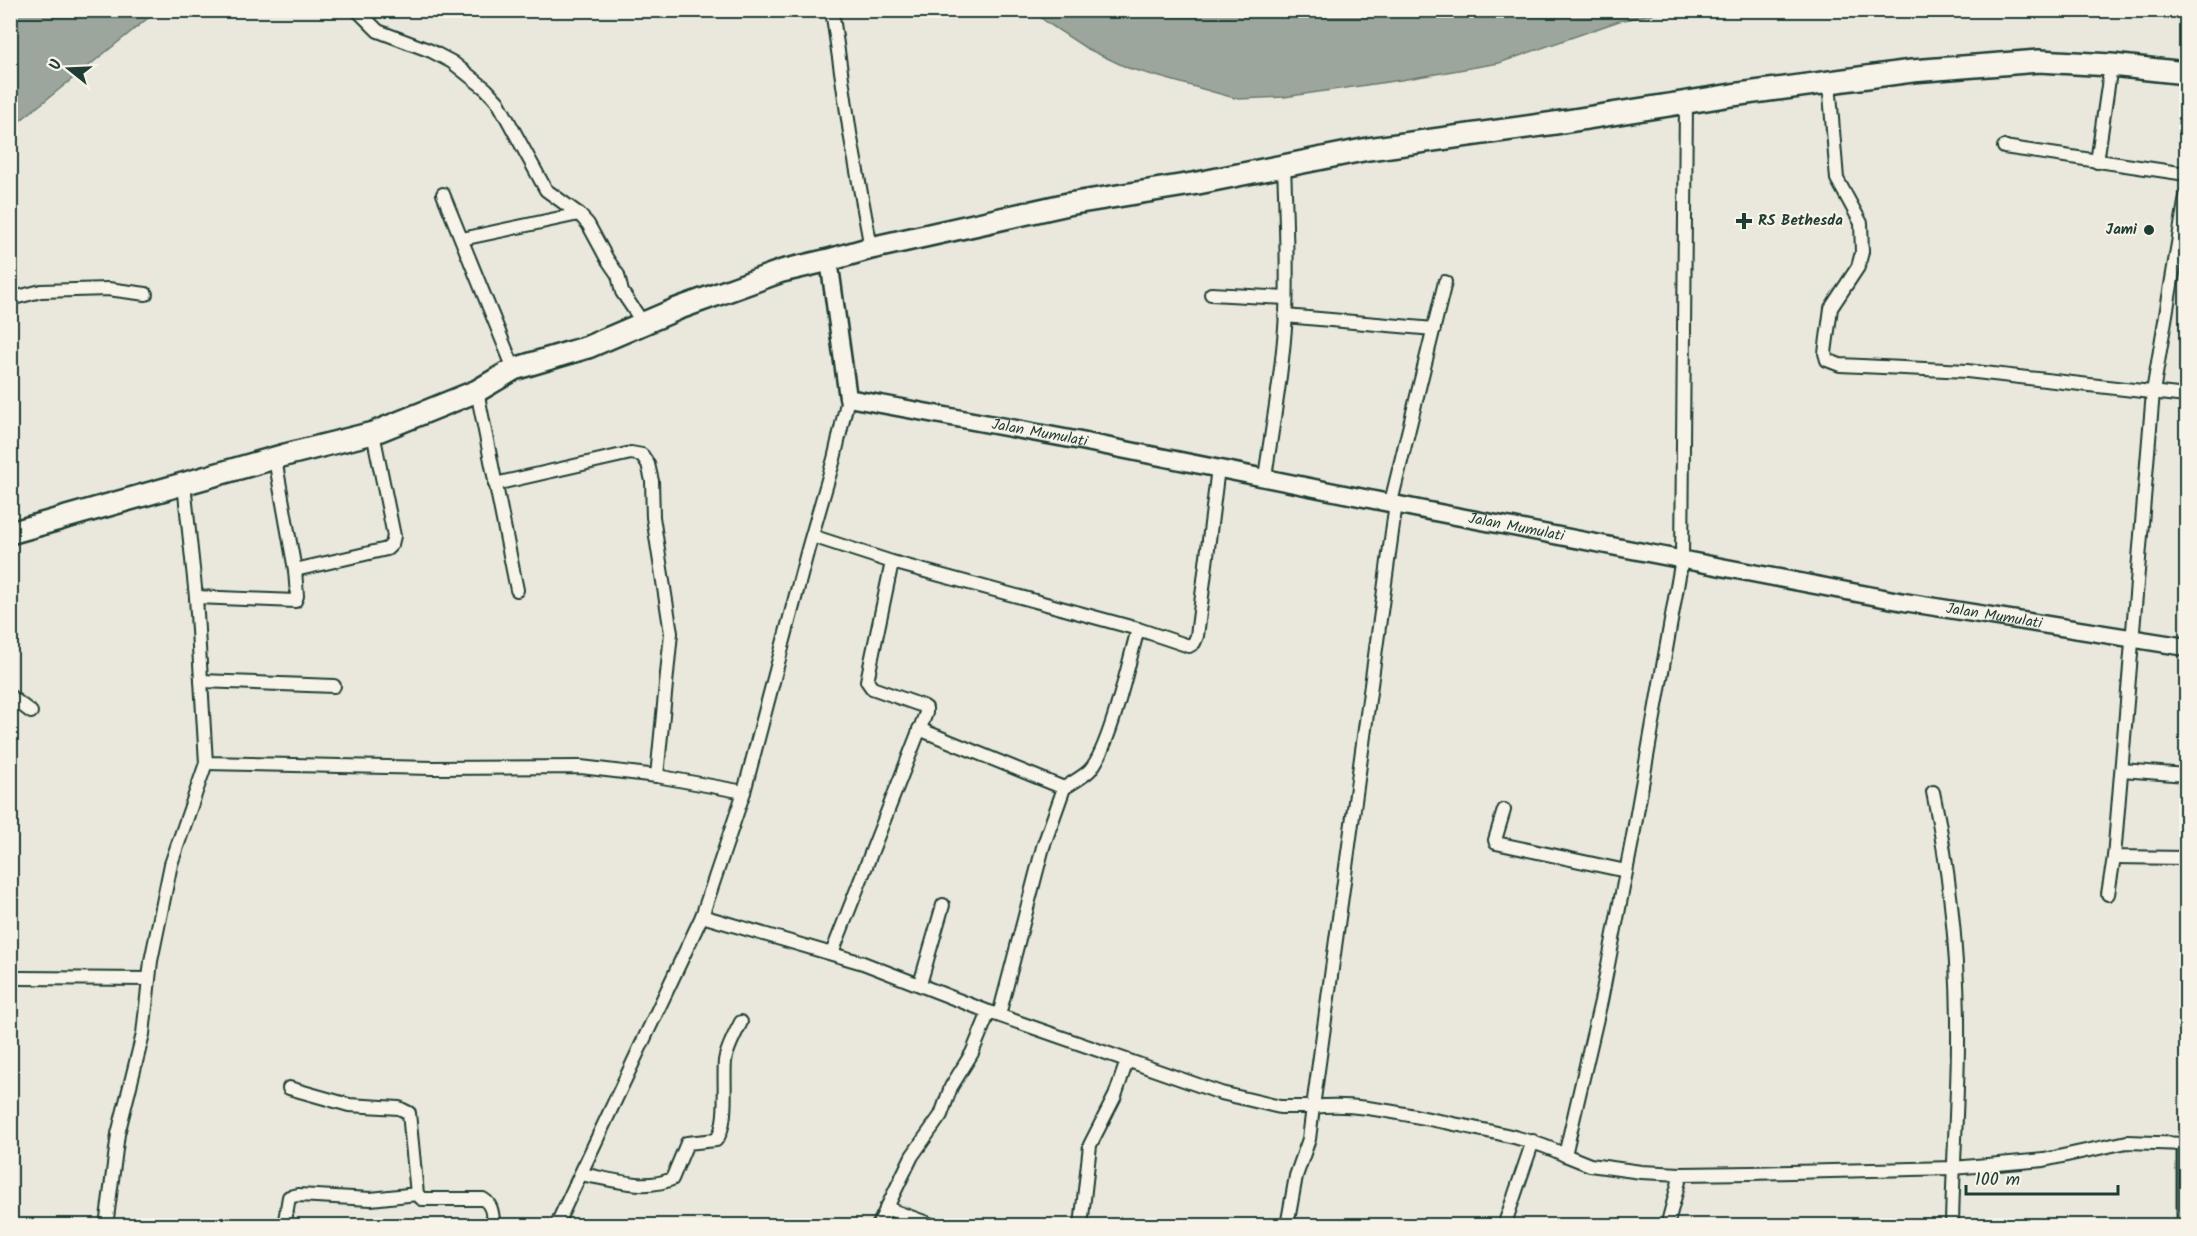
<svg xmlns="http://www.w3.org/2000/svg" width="2197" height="1236" viewBox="0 0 2197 1236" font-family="Kalam,sans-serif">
	<rect width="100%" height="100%" fill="#eae8dd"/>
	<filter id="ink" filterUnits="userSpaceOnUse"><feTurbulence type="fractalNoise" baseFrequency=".0167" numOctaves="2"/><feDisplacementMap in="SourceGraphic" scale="12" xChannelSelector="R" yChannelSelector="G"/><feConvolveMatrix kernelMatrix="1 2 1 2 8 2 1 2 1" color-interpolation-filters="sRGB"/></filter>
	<g filter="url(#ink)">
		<g fill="#9ca69c" stroke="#6a7c72" stroke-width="1.5">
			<path d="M11,10h146v1l-146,117z"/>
			<path d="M1032,11h636l-49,10 -120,42 -98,17 -117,17 -46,2 -110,-31 -42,-20 -37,-24z"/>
		</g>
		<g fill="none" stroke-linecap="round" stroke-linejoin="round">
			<defs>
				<g id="street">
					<path d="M357,10l21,21 53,20 21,11 34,27 12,13 48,88 33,24 9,10 19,35 11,16 4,17 21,31"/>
					<path d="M832,10l18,123 21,115"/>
					<path d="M1829,82l8,97 24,44 1,29 -4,15 -27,41 -6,45 2,7 13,5 127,6 219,25"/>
					<path d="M1686,103l-4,456 -49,277 -32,165 -36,154 25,10 51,7 40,2 70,-1 202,-5 91,-8 83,-18 59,2"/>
					<path d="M2004,147l182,27"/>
					<path d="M2097,162l14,-97"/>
					<path d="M443,194l71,175"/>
					<path d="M2186,196l-33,196 -39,465 72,1"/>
					<path d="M462,239l117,-25"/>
					<path d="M1211,294l75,4"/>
					<path d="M10,299l31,-8 67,-2 38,5"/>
					<path d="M1285,316l149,13"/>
					<path d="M477,391l40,199"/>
					<path d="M275,459l20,111 92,-21 5,-5 2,-8 -21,-103"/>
					<path d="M1265,477c8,-54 18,-109 21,-164 2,-49 0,-98 -2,-147"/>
					<path d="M184,484l12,113 10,166 227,5 148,-1 76,9 87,16"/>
					<path d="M495,484l136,-31 11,2 6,9 4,17 1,36 18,116 -14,143"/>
					<path d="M1391,502l54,-220"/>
					<path d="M812,536l80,26 246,67 51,17 5,-3 3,-7 21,-168"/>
					<path d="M196,597l99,4 2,-5 -2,-26"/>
					<path d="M201,681l133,5"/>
					<path d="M10,696l21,16"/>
					<path d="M919,729l145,59 -21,59 -44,168"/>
					<path d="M2122,770l64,5"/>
					<path d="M1064,788c9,-6 19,-11 26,-18 20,-22 39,-109 48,-141"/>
					<path d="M1933,792c16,75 24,150 25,227 1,69 -5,138 -6,207"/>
					<path d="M1504,810l-9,30 1,3 130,28"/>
					<path d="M2108,894l6,-37"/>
					<path d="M702,916l161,47 126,49 232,81 59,14h33l83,-604"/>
					<path d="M832,953l94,-240v-5l-3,-2 -51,-18 -5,-7 25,-119"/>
					<path d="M20,978l129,1"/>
					<path d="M920,984l23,-79"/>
					<path d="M289,1088l60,17 50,3 10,5 8,81 5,5h61c10,6 9,16 11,27"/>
					<path d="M581,1174c29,5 63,17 91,5l15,-36 29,-3c13,-15 7,-59 9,-79 2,-13 10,-27 16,-39"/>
					<path d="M886,1208l49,18"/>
					<path d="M106,1226l12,-92 25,-100 8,-73 20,-97 35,-101"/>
					<path d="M284,1226l5,-29 9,-2 73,4 46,-5"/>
					<path d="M556,1226l146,-310 42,-124 64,-243 26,-90 14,-61"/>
					<path d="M878,1226l34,-70 29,-41 10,-28 21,-34 17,-41"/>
					<path d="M1081,1226l9,-81 25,-49 12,-35"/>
					<path d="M1287,1226l9,-50 13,-37 4,-32c44,-5 89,7 132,15 41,9 83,15 120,33"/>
					<path d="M1504,1226l29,-85"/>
					<path d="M1667,1226l14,-52"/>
				</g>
				<g id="secondary">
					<path id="s1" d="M829,260l19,138 233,43 348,70 475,91 282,45"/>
					<path d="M2186,1226v-74"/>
				</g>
				<path id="highway" d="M10,533l275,-78 88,-22 104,-42 37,-22 74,-22 89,-38 105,-38 47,-11 42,-12 197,-44 130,-21 170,-34 187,-26 177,-28 180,-24 127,-10 72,4 75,8"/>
			</defs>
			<use href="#street" stroke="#1f3d34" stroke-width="16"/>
			<use href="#secondary" stroke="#1f3d34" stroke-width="21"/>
			<use href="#highway" stroke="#1f3d34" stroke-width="26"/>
			<use href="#street" stroke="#f7f3e8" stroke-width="12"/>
			<use href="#secondary" stroke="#f7f3e8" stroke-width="16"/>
			<use href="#highway" stroke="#f7f3e8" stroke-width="21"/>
		</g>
	</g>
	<g fill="#1f3d34" stroke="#f7f3e8" stroke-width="2">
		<path d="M1741 212h6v6h6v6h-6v6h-6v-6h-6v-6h6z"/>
		<circle cx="2149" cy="230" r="6"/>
	</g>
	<g text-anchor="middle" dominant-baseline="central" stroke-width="4.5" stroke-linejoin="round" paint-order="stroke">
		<g font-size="15" font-weight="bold" fill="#1f3d34" stroke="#f7f3e8" text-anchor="start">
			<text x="1758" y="221">RS Bethesda</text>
			<text x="2137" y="230" text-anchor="end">Jami</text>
		</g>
		<g font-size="15" fill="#1f3d34" stroke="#f7f3e8">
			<text stroke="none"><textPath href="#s1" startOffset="334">Jalan Mumulati</textPath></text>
			<text stroke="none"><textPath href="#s1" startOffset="820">Jalan Mumulati</textPath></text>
			<text stroke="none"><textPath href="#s1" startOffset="1306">Jalan Mumulati</textPath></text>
		</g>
	</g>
	<rect width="2197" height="1236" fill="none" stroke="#f7f3e8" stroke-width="36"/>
	<rect x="18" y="18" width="2161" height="1200" fill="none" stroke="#1f3d34" stroke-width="2" filter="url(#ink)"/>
	<g transform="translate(69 69) rotate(288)" stroke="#f7f3e8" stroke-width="4.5" paint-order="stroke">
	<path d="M0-4.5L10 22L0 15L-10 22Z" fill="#1f3d34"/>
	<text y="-9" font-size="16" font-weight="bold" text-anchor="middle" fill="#1f3d34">U</text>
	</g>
	<path d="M1966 1185v9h152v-9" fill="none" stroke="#1f3d34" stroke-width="3"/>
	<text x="1975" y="1185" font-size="18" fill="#1f3d34" stroke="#f7f3e8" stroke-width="4.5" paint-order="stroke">100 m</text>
</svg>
